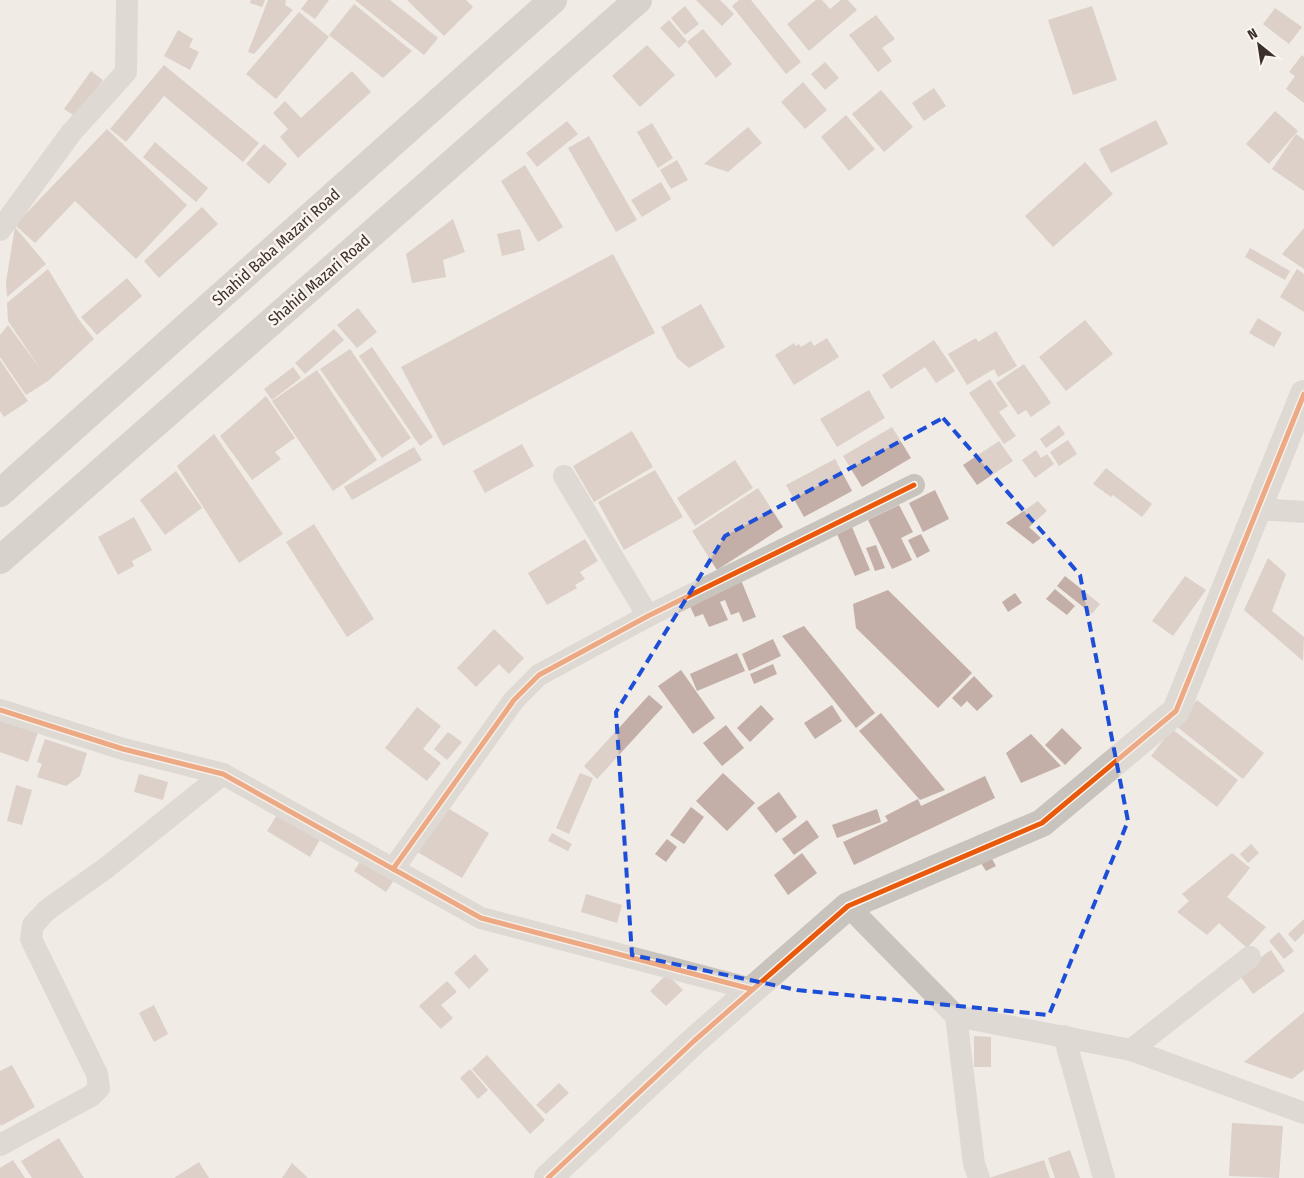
<svg xmlns="http://www.w3.org/2000/svg" width="1304" height="1178" viewBox="0 0 1304 1178" font-family="'Fira Sans Condensed',sans-serif">
	<rect width="100%" height="100%" fill="#f0ebe5"/>
	<g fill="#c3afa7">
		<path d="M251,0h14l-3,7 -12,-4z"/>
		<path d="M268,0h18l-1,5 8,5 -39,44 -6,-2z"/>
		<path d="M308,0h21l-14,19 -14,-10z"/>
		<path d="M355,0h35l48,38 -14,17z"/>
		<path d="M407,0h59l7,7 -29,29z"/>
		<path d="M696,0h24l14,14 -12,12z"/>
		<path d="M739,0h12l50,62 -15,12 -54,-68z"/>
		<path d="M816,0h6l8,9 11,-9h7l9,10 -48,41 -22,-27z"/>
		<path d="M354,4l58,47 -29,27 -54,-43z"/>
		<path d="M685,6l14,18 -14,11 -14,-17z"/>
		<path d="M1092,6l25,74 -44,15 -25,-75z"/>
		<path d="M1275,8l27,19 -13,17 -26,-20z"/>
		<path d="M299,12l30,25 -53,62 -30,-25z"/>
		<path d="M876,15l19,24 -13,9 10,13 -14,11 -29,-37z"/>
		<path d="M669,20l18,21 -8,7 -19,-20z"/>
		<path d="M703,29l29,35 -16,14 -29,-36z"/>
		<path d="M178,30l15,9 -4,8 10,5 -9,18 -26,-14z"/>
		<path d="M647,45l28,30 -35,32 -28,-31z"/>
		<path d="M1302,55l2,2v46l-18,-14 9,-13 -6,-4z"/>
		<path d="M825,62l14,16 -14,12 -14,-16z"/>
		<path d="M164,65l95,78 -16,19 -79,-66 -38,46 -16,-13z"/>
		<path d="M91,71l12,9 -27,37 -12,-8z"/>
		<path d="M352,71l19,21 -73,66 -18,-21 8,-8 -15,-16 12,-12 16,17z"/>
		<path d="M803,82l24,28 -22,19 -24,-27z"/>
		<path d="M934,88l12,18 -22,15 -12,-18z"/>
		<path d="M881,90l32,37 -29,25 -32,-38z"/>
		<path d="M1275,111l23,20 -29,33 -23,-20z"/>
		<path d="M846,115l29,34 -26,22 -28,-34z"/>
		<path d="M1156,120l12,24 -57,29 -12,-24z"/>
		<path d="M567,121l11,13 -41,33 -11,-14z"/>
		<path d="M652,123l21,35 -15,10 -21,-36z"/>
		<path d="M748,127l14,16 -34,29 -24,-8z"/>
		<path d="M107,129l80,76 -51,54 -61,-58 -40,42 -20,-18z"/>
		<path d="M1296,134l8,6v51l-32,-22z"/>
		<path d="M589,136l48,84 -21,12 -48,-84z"/>
		<path d="M155,142l53,46 -12,14 -53,-45z"/>
		<path d="M264,144l23,20 -18,20 -23,-20z"/>
		<path d="M677,160l11,20 -17,9 -11,-19z"/>
		<path d="M1085,162l28,32 -60,53 -28,-31z"/>
		<path d="M525,165l38,62 -25,15 -37,-61z"/>
		<path d="M661,182l10,17 -29,18 -11,-17z"/>
		<path d="M202,207l16,17 -59,54 -15,-17z"/>
		<path d="M453,219l12,33 -22,8 3,17 -34,6 -6,-29z"/>
		<path d="M15,227l31,37 -39,33 -1,-15z"/>
		<path d="M1304,228v41l-22,-15z"/>
		<path d="M520,229l5,21 -23,6 -5,-22z"/>
		<path d="M1250,248l40,23 -5,9 -40,-23z"/>
		<path d="M613,254l42,79 -212,113 -42,-79z"/>
		<path d="M48,269l31,51 15,19 -46,42 -22,14 -26,-38v-22l8,-10 34,46 -34,-50 -1,-18z"/>
		<path d="M1297,269l7,5v38l-24,-15z"/>
		<path d="M127,278l15,18 -45,39 -16,-18z"/>
		<path d="M701,304l24,43 -36,21 -12,-10 -16,-31z"/>
		<path d="M358,308l19,24 -20,16 -20,-23z"/>
		<path d="M1258,318l24,15 -8,14 -25,-14z"/>
		<path d="M1085,320l28,34 -47,37 -27,-34z"/>
		<path d="M334,329l10,11 -39,34 -10,-11z"/>
		<path d="M996,331l21,35 -19,11 -4,-8 -27,16 -19,-31 28,-16 2,4z"/>
		<path d="M827,338l12,19 -45,28 -19,-30 19,-12 1,3 4,-2 2,3 10,-6 3,5z"/>
		<path d="M934,340l21,31 -19,12 -11,-16 -34,22 -9,-14z"/>
		<path d="M372,347l61,90 -13,9 -61,-90z"/>
		<path d="M350,349l61,89 -29,20 -62,-89z"/>
		<path d="M0,360l28,41 -24,16 -4,-6z"/>
		<path d="M1024,364l27,39 -20,14 -5,-7 -8,5 -22,-32z"/>
		<path d="M293,367l8,11 -29,22 -8,-11z"/>
		<path d="M317,370l60,90 -44,31 -61,-90z"/>
		<path d="M990,379l18,27 -9,6 17,24 -12,8 -35,-51z"/>
		<path d="M869,390l16,28 -48,29 -17,-28z"/>
		<path d="M266,396l29,42 -20,14 6,7 -29,21 -32,-44z"/>
		<path d="M1059,425l6,9 -19,14 -6,-9z"/>
		<path d="M892,427l19,31 -49,29 -19,-31z"/>
		<path d="M632,431l21,36 -59,35 -21,-36z"/>
		<path d="M214,434l69,100 -44,29 -62,-97z"/>
		<path d="M1068,440l9,14 -18,12 -9,-14z"/>
		<path d="M999,441l14,20 -36,24 -14,-20z"/>
		<path d="M522,444l12,22 -49,27 -12,-22z"/>
		<path d="M414,447l8,13 -70,40 -8,-13z"/>
		<path d="M1036,450l5,8 6,-4 7,10 -19,14 -13,-18z"/>
		<path d="M835,459l17,32 -48,26 -18,-32z"/>
		<path d="M735,460l18,28 -58,38 -18,-28z"/>
		<path d="M1106,468l46,36 -10,13 -29,-22 -2,2 -18,-13z"/>
		<path d="M655,470l28,47 -59,33 -26,-48z"/>
		<path d="M176,471l26,37 -37,27 -25,-35z"/>
		<path d="M758,488l25,39 -66,43 -25,-39z"/>
		<path d="M935,490l14,29 -26,13 -14,-29z"/>
		<path d="M1038,501l9,10 -18,16 12,11 -8,6 -27,-21z"/>
		<path d="M899,505l14,27 -12,6 11,22 -20,9 -24,-49z"/>
		<path d="M134,517l18,33 -20,11 2,5 -16,9 -20,-38z"/>
		<path d="M314,524l60,95 -27,18 -61,-95z"/>
		<path d="M852,527l18,43 -15,6 -18,-42z"/>
		<path d="M921,534l9,17 -13,7 -9,-18z"/>
		<path d="M585,539l13,22 -18,11 5,7 -10,6 2,3 -30,17 -19,-32z"/>
		<path d="M876,545l9,23 -10,3 -9,-23z"/>
		<path d="M1268,558l18,16 -14,37 32,26 -1,24 -59,-51z"/>
		<path d="M1065,576l35,28 -8,10 -35,-28z"/>
		<path d="M1185,576l21,14 -33,46 -21,-15z"/>
		<path d="M741,580l15,37 -13,5 -4,-10 -8,3 -6,-15 -5,2 8,18 -19,7 -6,-13 -8,3 -7,-15z"/>
		<path d="M1055,589l20,17 -8,9 -21,-16z"/>
		<path d="M888,590l84,83 -34,35 -82,-80 -3,-24z"/>
		<path d="M1015,593l7,10 -14,9 -6,-10z"/>
		<path d="M804,626l71,87 -19,15 -74,-92z"/>
		<path d="M494,629l30,29 -15,16 -10,-10 -23,23 -19,-19z"/>
		<path d="M773,639l8,17 -32,15 -7,-17z"/>
		<path d="M737,653l8,18 -48,20 -7,-17z"/>
		<path d="M773,664l4,10 -23,10 -4,-10z"/>
		<path d="M681,670l34,48 -22,16 -35,-48z"/>
		<path d="M974,676l19,20 -16,15 -10,-10 -6,6 -9,-9z"/>
		<path d="M649,695l14,12 -66,72 -13,-13z"/>
		<path d="M1197,700l67,53 -21,26 -67,-53z"/>
		<path d="M761,705l13,14 -24,23 -13,-14z"/>
		<path d="M832,705l10,16 -27,18 -11,-16z"/>
		<path d="M417,707l24,19 -18,23 18,14 -14,18 -42,-33z"/>
		<path d="M881,713l64,77 -25,10 -61,-69z"/>
		<path d="M0,720l38,12 -10,30 -28,-10z"/>
		<path d="M726,725l18,23 -22,18 -19,-23z"/>
		<path d="M1062,728l20,20 -17,17 -20,-20z"/>
		<path d="M1172,729l66,51 -21,27 -66,-51z"/>
		<path d="M448,732l14,10 -15,18 -13,-11z"/>
		<path d="M1031,734l30,32 -40,17 -15,-30z"/>
		<path d="M45,739l42,14 -7,23 -14,10 -29,-9 5,-13 -5,-2z"/>
		<path d="M580,773l13,5 -24,56 -13,-6z"/>
		<path d="M723,773l32,30 -28,28 -31,-30z"/>
		<path d="M139,774l29,8 -5,18 -29,-8z"/>
		<path d="M985,776l10,22 -141,67 -11,-23 45,-21 -3,-5 33,-17 3,7z"/>
		<path d="M16,785l16,5 -10,35 -15,-4z"/>
		<path d="M779,792l18,25 -21,16 -19,-25z"/>
		<path d="M441,804l48,29 -27,45 -48,-28z"/>
		<path d="M691,807l13,10 -20,27 -14,-9z"/>
		<path d="M877,809l4,13 -44,16 -5,-13z"/>
		<path d="M280,810l42,26 -12,21 -43,-26z"/>
		<path d="M807,820l12,17 -25,18 -12,-16z"/>
		<path d="M552,833l20,11 -4,7 -20,-10z"/>
		<path d="M667,839l10,8 -11,15 -11,-8z"/>
		<path d="M1251,844l8,9 -11,10 -8,-9z"/>
		<path d="M802,853l15,20 -29,22 -14,-20z"/>
		<path d="M1232,853l18,15 -23,29 39,30 -19,21 -28,-25 -12,12 -30,-23 12,-11 -7,-7z"/>
		<path d="M364,856l32,21 -10,15 -32,-21z"/>
		<path d="M991,857l5,9 -10,5 -5,-8z"/>
		<path d="M586,894l36,11 -5,18 -36,-11z"/>
		<path d="M1304,919v14l-9,9 -7,-8z"/>
		<path d="M1279,932l15,19 -10,8 -15,-18z"/>
		<path d="M1271,950l14,21 -32,23 -15,-21z"/>
		<path d="M475,954l14,16 -20,19 -15,-16z"/>
		<path d="M667,974l16,16 -17,16 -16,-15z"/>
		<path d="M447,981l10,11 -16,13 12,13 -12,11 -22,-23z"/>
		<path d="M154,1005l14,29 -14,8 -15,-29z"/>
		<path d="M1304,1012v58l-12,9 -48,-17z"/>
		<path d="M974,1036l17,1v30h-17z"/>
		<path d="M487,1055l58,65 -15,14 -58,-65z"/>
		<path d="M12,1065l23,42 -34,19 -1,-3v-52z"/>
		<path d="M470,1069l18,21 -10,9 -18,-21z"/>
		<path d="M559,1083l10,10 -23,21 -10,-9z"/>
		<path d="M1232,1123l51,3 -4,52 -50,-2z"/>
		<path d="M59,1138l25,40h-52l-11,-17z"/>
		<path d="M1070,1150l10,28h-25l-7,-20z"/>
		<path d="M13,1160l12,18h-25v-10z"/>
		<path d="M1044,1160l6,18h-61z"/>
		<path d="M199,1162l10,16h-35z"/>
		<path d="M292,1163l16,15h-26z"/>
	</g>
	<g fill="none" stroke-linecap="round" stroke-linejoin="round">
		<g stroke="#c9c3be" stroke-width="22">
			<path d="M0,230l71,-97 55,-61 1,-72"/>
			<path d="M564,476l84,140"/>
			<path d="M1257,509l47,3"/>
			<path d="M0,710l123,39 100,25 258,144 270,71"/>
			<path d="M393,869l121,-169 25,-25 109,-59 266,-131"/>
			<path d="M848,906l108,110 175,34 173,63"/>
			<path d="M956,1016l18,148 5,14"/>
			<path d="M1064,1036l40,142"/>
			<path d="M1131,1050l119,-93"/>
			<path d="M0,1145l91,-49 8,-8 -2,-14 -66,-135 2,-14 14,-15 59,-42 117,-94"/>
		</g>
		<path stroke="#c9c3be" stroke-width="28" d="M548,1178l146,-137 154,-135 194,-83 134,-112 128,-317"/>
		<g stroke="#bab3ae" stroke-width="28">
			<path d="M0,493l553,-493"/>
			<path d="M0,560l638,-560"/>
		</g>
		<defs>
			<g id="cycleway">
				<path d="M0,710l123,39 100,25 258,144 270,71"/>
				<path d="M393,869l121,-169 25,-25 109,-59 266,-131"/>
				<path d="M548,1178l146,-137 154,-135 194,-83 134,-112 128,-317"/>
			</g>
		</defs>
		<use href="#cycleway" stroke="#fbf5ee" stroke-width="8"/>
		<use href="#cycleway" stroke="#e8590c" stroke-width="5"/>
	</g>
	<path d="M0 0H1304V1178H0ZM943,418l137,157 48,246 -79,194 -252,-25 -165,-35 -16,-243 109,-176z" fill="#f0ebe5" fill-opacity=".55" fill-rule="evenodd"/>
	<path fill="none" stroke="#1d4ed8" stroke-width="4" stroke-dasharray="10 6" stroke-linejoin="round" d="M943,418l137,157 48,246 -79,194 -252,-25 -165,-35 -16,-243 109,-176z"/>
	<g text-anchor="middle" dominant-baseline="central" stroke-width="5" stroke-linejoin="round" paint-order="stroke">
		<g font-size="16" fill="#3b302b" stroke="#fbf5ee">
			<text transform="translate(276 247) rotate(-42)">Shahid Baba Mazari Road</text>
			<text transform="translate(319 280) rotate(-41)">Shahid Mazari Road</text>
		</g>
	</g>
	<g transform="translate(1259 45) rotate(330)" stroke="#fbf5ee" stroke-width="4" paint-order="stroke">
	<path d="M0-4L9 19L0 12L-9 19Z" fill="#3b302b"/>
	<text y="-8" font-size="14" font-weight="bold" text-anchor="middle" fill="#3b302b">N</text>
	</g>
</svg>
